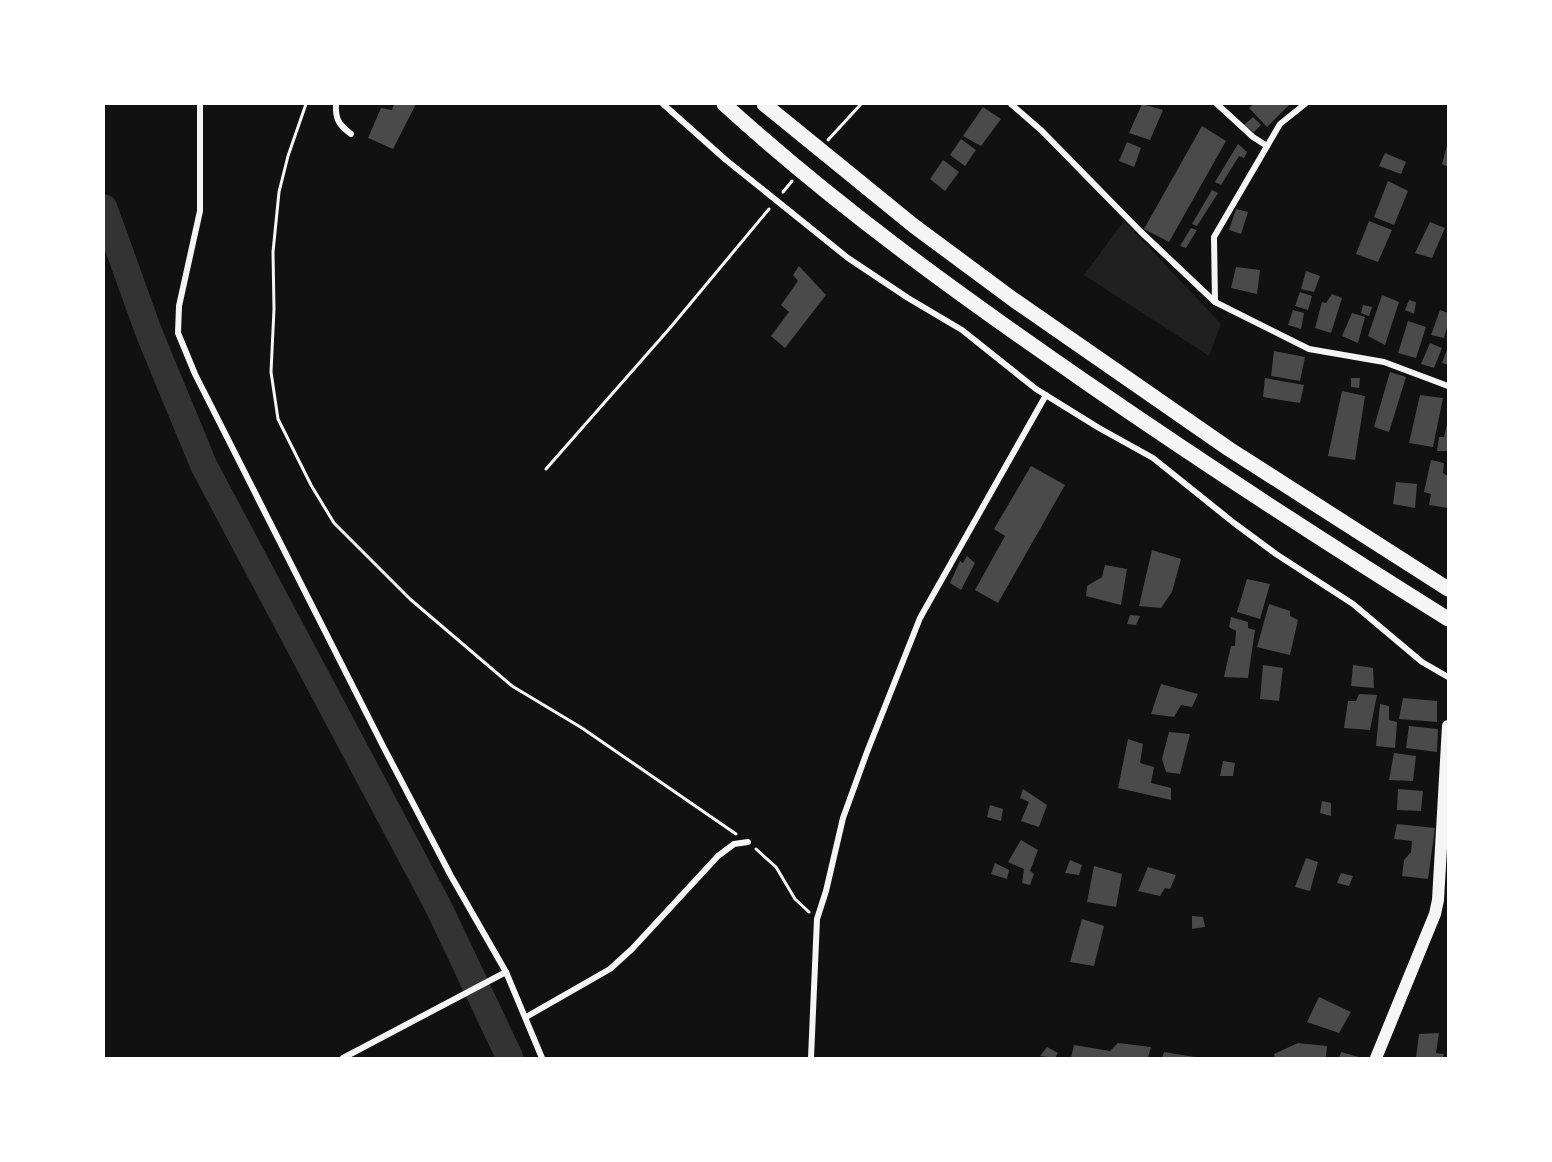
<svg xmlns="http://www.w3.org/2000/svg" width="1552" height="1162" viewBox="0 0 1552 1162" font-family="Spectral,serif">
	<rect width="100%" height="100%" fill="#111"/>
	<path fill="#202020" d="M1124,221l97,103 -12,32 -125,-81z"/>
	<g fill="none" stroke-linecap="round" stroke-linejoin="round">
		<path stroke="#333" stroke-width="27" d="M104,208l45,125 55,133 235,442 71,150"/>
	</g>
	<g fill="#4a4a4a">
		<path d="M394,104h22l-23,45 -25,-11 13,-30 11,2z"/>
		<path d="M1142,104l21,6 -13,30 -21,-7z"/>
		<path d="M1254,104h36l-23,23 -18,-19z"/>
		<path d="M983,107l18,12 -20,27 -18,-10z"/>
		<path d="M1253,117l8,8 -7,7 -10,-7z"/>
		<path d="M1202,126l24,15 -57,101 -25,-13z"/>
		<path d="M961,139l15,11 -11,16 -15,-11z"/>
		<path d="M1127,142l14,6 -7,19 -15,-6z"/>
		<path d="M1448,142v25l-6,-3z"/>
		<path d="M1238,144l9,8 -3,6 -5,-2 -18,29 -6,-3z"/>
		<path d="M1385,153l21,9 -5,12 -22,-8z"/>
		<path d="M943,160l16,12 -14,19 -15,-12z"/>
		<path d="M1388,181l20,10 -14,34 -20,-8z"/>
		<path d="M1212,190l6,3 -21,33 -5,-2z"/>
		<path d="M1236,209l12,3 -7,22 -12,-4z"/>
		<path d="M1369,221l23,9 -14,32 -22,-8z"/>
		<path d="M1430,222l15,6 -13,30 -17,-5z"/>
		<path d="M1191,228l6,2 -11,18 -6,-2z"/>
		<path d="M799,266l27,29 -41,53 -14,-12 18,-24 -8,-7 17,-24 -5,-6z"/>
		<path d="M1236,267l24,3 -3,24 -26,-6z"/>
		<path d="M1306,271l14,5 -6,16 -13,-3z"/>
		<path d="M1300,292l12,4 -4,14 -13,-4z"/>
		<path d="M1332,294l10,4 -11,35 -16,-5 7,-26 4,1z"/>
		<path d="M1382,295l17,7 -14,43 -17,-9z"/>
		<path d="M1409,300l7,2 -2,12 -9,-4z"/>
		<path d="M1363,305l9,2 -3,9 -8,-3z"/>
		<path d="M1293,310l11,3 -3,16 -13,-4z"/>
		<path d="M1440,310l8,3v11l-4,14 -13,-3z"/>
		<path d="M1352,313l13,4 -7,26 -16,-7z"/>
		<path d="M1408,321l18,6 -10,31 -18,-5z"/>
		<path d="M1430,343l12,5 -8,20 -13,-4z"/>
		<path d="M1448,347v18l-6,-2z"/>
		<path d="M1274,351l31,6 -5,24 -29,-5z"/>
		<path d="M1390,372l16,5 -17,55 -15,-5z"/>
		<path d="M1265,378l39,7 -4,18 -37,-6z"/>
		<path d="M1351,378h9l-1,10 -8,-1z"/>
		<path d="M1342,391l23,5 -10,64 -27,-4z"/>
		<path d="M1420,395l23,3 -10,49 -24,-4z"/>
		<path d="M1448,420v31h-11l2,-14h5z"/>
		<path d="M1431,460l13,3 -1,10 5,3v32l-19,-3 2,-11 -7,-2z"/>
		<path d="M1031,466l34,19 -67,118 -23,-13 30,-54 -11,-7z"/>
		<path d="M1396,482l21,2 -2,24 -22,-4z"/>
		<path d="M1152,550l29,9 -9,33 -11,16 -22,-2z"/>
		<path d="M967,556l8,7 -14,27 -11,-7 10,-22 3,2z"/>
		<path d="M1105,565l22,4 -6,36 -35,-9 1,-10 15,-9z"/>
		<path d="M1247,579l23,5 -10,35 -23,-7z"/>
		<path d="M1269,604l21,7v5l8,4 -8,35 -33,-8z"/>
		<path d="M1130,615l10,1 -4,9 -9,-1z"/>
		<path d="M1231,617l17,5v6l7,2 -7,48 -24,-1 7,-31h4l1,-15 -7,-4z"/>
		<path d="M1263,665l20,3 -4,33 -19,-2z"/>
		<path d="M1353,665l20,3 1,20 -23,-2z"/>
		<path d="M1161,684l37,10 -6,13 -11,-2 -7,12 -23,-3z"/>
		<path d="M1359,694l18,1 -7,35 -26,-2 4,-27h8z"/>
		<path d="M1403,698l34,3v21l-38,-3z"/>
		<path d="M1380,704l9,2v14l8,2 -2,26 -19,-2z"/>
		<path d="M1409,726l29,3 -1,23 -31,-4z"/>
		<path d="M1169,732l21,2 -10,40 -14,-2 -4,-13z"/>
		<path d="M1128,739l15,5 -3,19 14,4 -3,16 20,5v12l-53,-12z"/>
		<path d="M1394,753l22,3 -3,25 -24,-1z"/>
		<path d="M1223,761l12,2 -2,13h-13z"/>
		<path d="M1023,789l24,16 -8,22 -18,-6 8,-19 -9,-4z"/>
		<path d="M1398,789l25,2 -2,20 -24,-1z"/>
		<path d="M1322,801l9,2v13l-11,-3z"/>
		<path d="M990,805l13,4 -2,12 -14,-4z"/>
		<path d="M1397,824l38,4 -7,51 -26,-3 2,-16 7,-8 1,-11 -18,-2z"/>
		<path d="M1021,840l17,10 -8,21 4,3 -4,11 -8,-2 2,-14 -16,-7z"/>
		<path d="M1306,858l12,4 -8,29 -15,-4z"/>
		<path d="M1070,860l12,5 -3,10 -14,-2z"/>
		<path d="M995,863l14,7 -2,9 -16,-5z"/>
		<path d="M1094,866l28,8 -6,33 -29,-5z"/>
		<path d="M1148,867l28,8 -6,14 -5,-1 -5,8 -22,-5z"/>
		<path d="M1341,873l12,3 -4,10 -12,-3z"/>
		<path d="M1192,916l11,1 2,10 -13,2z"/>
		<path d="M1082,919l22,7 -10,40 -24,-4z"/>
		<path d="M1319,997l32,15 -12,21 -32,-11z"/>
		<path d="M1439,1033l-3,20 8,1 -1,4h-27l3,-24z"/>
		<path d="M1118,1043l33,4 -3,11h-77l3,-13 36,6z"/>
		<path d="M1298,1043l29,3 -1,11 -51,1 -1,-4z"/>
		<path d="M1047,1047l11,6 -3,5 -15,-2z"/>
		<path d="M1164,1052l31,5v1h-33z"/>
		<path d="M1341,1052l21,6h-23z"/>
	</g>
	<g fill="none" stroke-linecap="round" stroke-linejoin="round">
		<g stroke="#f5f5f5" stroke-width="3">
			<path d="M306,104l-18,52 -9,36 -6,60 1,57 -3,63 7,47 33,66 23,38 76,76 102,87 70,42 154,106"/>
			<path d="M828,140l33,-36"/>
			<path d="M783,192l9,-11"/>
			<path d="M546,469l124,-141 99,-119"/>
			<path d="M756,849l20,18 19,32 14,13"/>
		</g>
		<g stroke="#f5f5f5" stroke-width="6">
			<path d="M200,104v107l-21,95 -1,27 17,41 188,372 68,130 55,96"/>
			<path d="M336,104c-1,15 3,21 15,30"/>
			<path d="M663,104l63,56 122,98 60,40 54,32 74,59 63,39 54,30 81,65 42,31 77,50 69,58 26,15"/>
			<path d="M1011,104l31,27 98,100 75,71 94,47 75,13 64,24"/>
			<path d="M1217,104l36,33 14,9"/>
			<path d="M1215,302l-1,-65 66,-113 25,-20"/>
			<path d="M526,1017l84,-48 22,-20 86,-93 16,-12 14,-2"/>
			<path d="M343,1058l163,-86 36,86"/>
			<path d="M811,1058l6,-139 9,-28 17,-73 24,-66 53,-134 126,-223"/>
		</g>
		<path stroke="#f5f5f5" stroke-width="12" d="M1376,1058l59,-144 3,-14 10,-174"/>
		<g stroke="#f5f5f5" stroke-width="15">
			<path d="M724,104c113,103 237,192 363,279 119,82 239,160 361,236"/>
			<path d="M764,104l150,122 100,74 215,149 219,140"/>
		</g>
	</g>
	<rect width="1552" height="1162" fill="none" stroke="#ffffff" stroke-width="210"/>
</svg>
